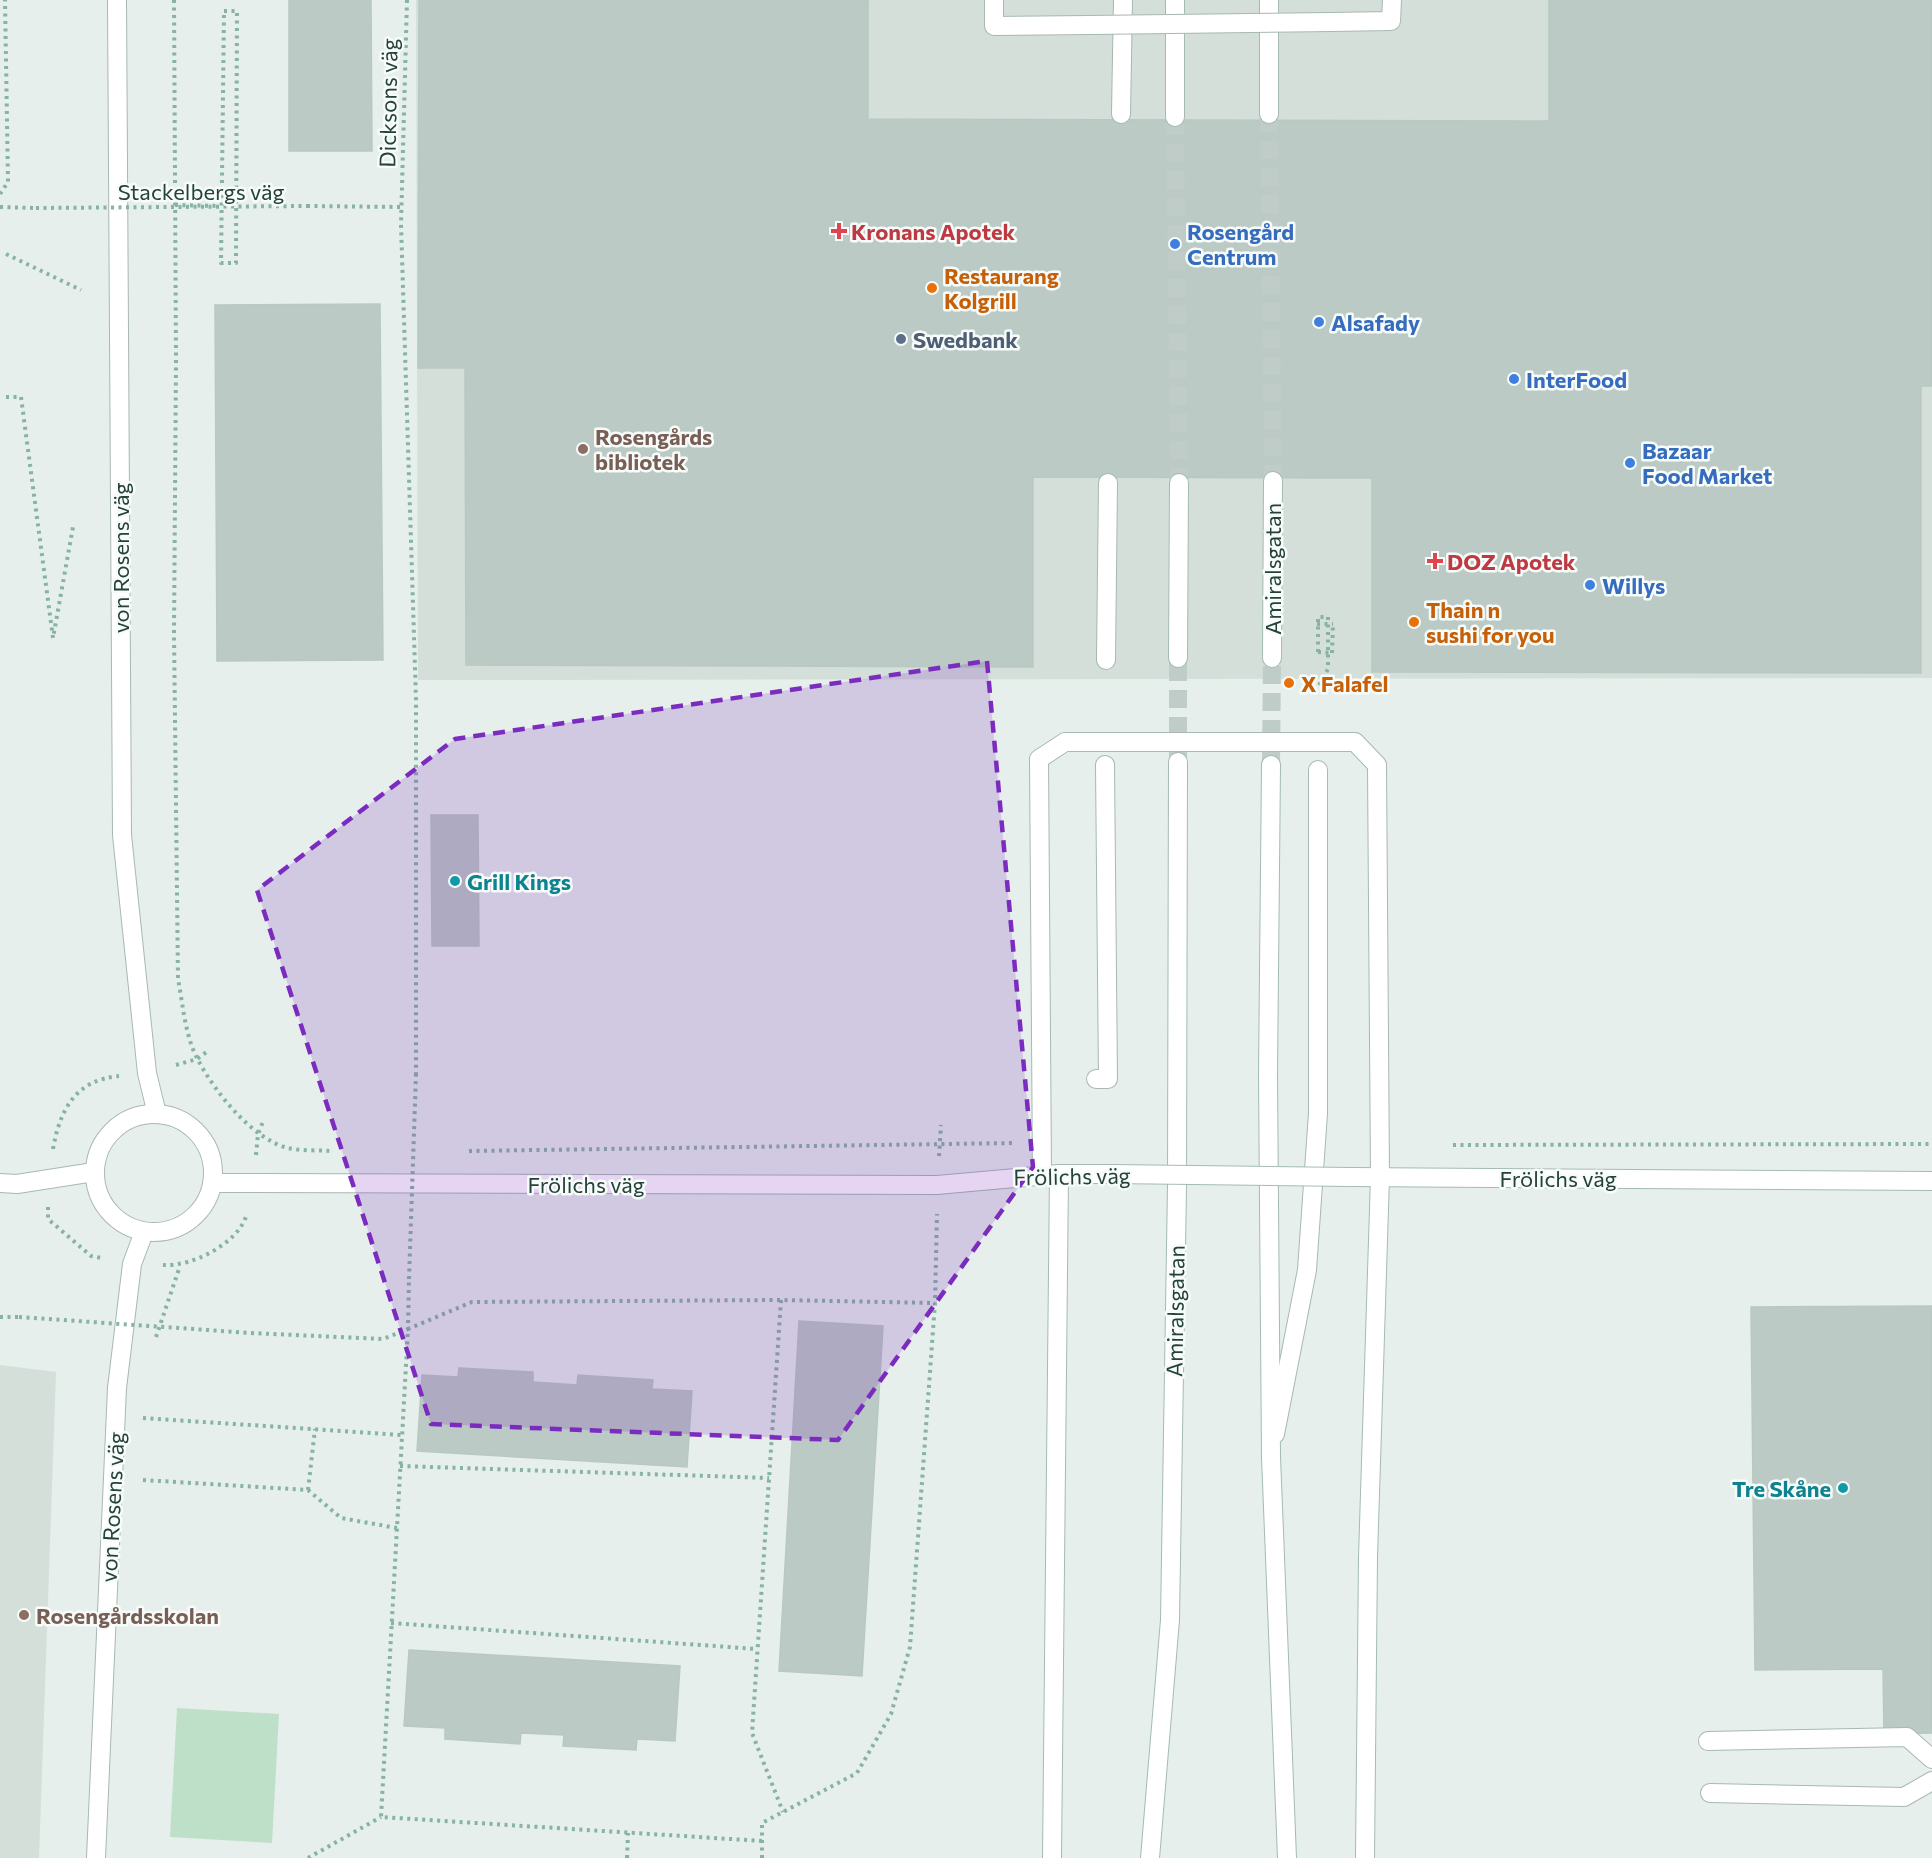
<svg xmlns="http://www.w3.org/2000/svg" width="1932" height="1858" viewBox="0 0 1932 1858" font-family="Commissioner,sans-serif">
	<rect width="100%" height="100%" fill="#e6efeb"/>
	<g fill="#d4dfda">
		<path d="M416,0h1516v678l-1514,2z"/>
		<path d="M0,1365l56,7 -17,486h-39z"/>
	</g>
	<path fill="#bfe0c8" d="M177,1708l102,6 -7,129 -102,-6z"/>
	<g fill="#bbcac4" stroke="#b8c9c2" stroke-width="1.5">
		<path d="M289,0h82l1,151h-83z"/>
		<path d="M419,0h449v119l681,2v-121h383v386h-11v287l-549,-1v-194l-339,-1v190l-567,-2 -1,-297h-47z"/>
		<path d="M380,304l3,356 -166,1 -2,-356z"/>
		<path d="M431,815h47l1,131h-47z"/>
		<path d="M1932,1306v427l-48,1 -1,-65 -128,1 -4,-363z"/>
		<path d="M799,1321l84,5 -21,350 -83,-5z"/>
		<path d="M459,1368l74,4v10l44,3 1,-10 75,5 -1,9 40,2 -5,76 -270,-16 5,-76 36,2z"/>
		<path d="M409,1650l271,16 -5,75 -38,-2 -1,11 -73,-4 1,-11 -43,-2 -1,11 -75,-5v-11l-41,-2z"/>
	</g>
	<g fill="none" stroke-linecap="round" stroke-linejoin="round">
		<g stroke="#bfccc8" stroke-width="18" stroke-dasharray="18 9" stroke-linecap="butt">
			<path d="M1269,114l4,367"/>
			<path d="M1175,117l4,366"/>
			<path d="M1178,762v-104"/>
			<path d="M1271,765l1,-107"/>
		</g>
		<defs>
			<g id="lane">
				<path d="M994,0v26l96,-1"/>
				<path d="M1331,22l60,-1 1,-21"/>
				<path d="M1121,114l2,-114"/>
				<path d="M1106,660l2,-177"/>
				<path d="M1096,1079h12l-3,-314"/>
				<path d="M1042,1174l-3,-415 26,-17h290l22,23 3,412"/>
				<path d="M1275,1434l32,-164 11,-157v-343"/>
				<path d="M1708,1741l199,-4 25,22"/>
				<path d="M1710,1793l194,4 28,-16"/>
			</g>
			<g id="street">
				<path d="M117,0l5,835 25,238 10,41"/>
				<circle cx="154" cy="1173" r="59"/>
				<path d="M0,1183l17,1 77,-12"/>
				<path d="M212,1183l725,2 122,-11"/>
				<path d="M96,1858l21,-470 15,-124 12,-32"/>
			</g>
			<g id="secondary">
				<path d="M1175,0v117"/>
				<path d="M1269,0v114"/>
				<path d="M1178,658l1,-175"/>
				<path d="M1272,658l1,-177"/>
				<path d="M1271,765l-3,310 3,382 16,401"/>
				<path d="M1351,1177l581,4"/>
				<path d="M1052,1858l7,-684h53"/>
				<path d="M1150,1858l20,-238 7,-434 1,-424"/>
				<path d="M1365,1858l3,-301 12,-380"/>
			</g>
		</defs>
		<use href="#lane" stroke="#a8b8b2" stroke-width="20"/>
		<use href="#street" stroke="#a8b8b2" stroke-width="20"/>
		<use href="#secondary" stroke="#a4bbb3" stroke-width="20"/>
		<g stroke="#86b3a5" stroke-width="4" stroke-dasharray="3 4.5" stroke-linecap="butt">
			<path d="M174,0l2,359 -2,274 4,346c5,26 7,57 20,81 17,32 54,79 90,88 13,3 29,2 42,3"/>
			<path d="M407,0l-6,224 15,476v374"/>
			<path d="M224,11h13l-1,252h-15z"/>
			<path d="M0,194l8,-12 -3,-182"/>
			<path d="M175,205l45,1"/>
			<path d="M307,206l95,1"/>
			<path d="M0,207l36,1"/>
			<path d="M6,254l75,36"/>
			<path d="M6,397h15l32,241 20,-111"/>
			<path d="M1318,652v-35h10v52l-10,18"/>
			<path d="M1332,653l1,-29"/>
			<path d="M176,1065l21,-6 11,-8"/>
			<path d="M1453,1145l479,-1"/>
			<path d="M53,1149c7,-39 22,-69 66,-73"/>
			<path d="M469,1151l545,-8"/>
			<path d="M256,1155l2,-21 6,-15"/>
			<path d="M939,1156l2,-31"/>
			<path d="M48,1207v12l43,37 11,2"/>
			<path d="M163,1265c29,2 77,-22 84,-52"/>
			<path d="M781,1300l-29,433 31,79"/>
			<path d="M0,1317h19"/>
			<path d="M251,1333l132,6 25,-10 1,-50"/>
			<path d="M156,1337l24,-71"/>
			<path d="M143,1418l259,17"/>
			<path d="M400,1466l369,12"/>
			<path d="M143,1480l165,10 33,28 56,10"/>
			<path d="M308,1490l7,-61"/>
			<path d="M391,1623l366,26"/>
			<path d="M762,1841l-381,-24 27,-488 64,-27 309,-2 154,3"/>
			<path d="M308,1858l73,-41"/>
			<path d="M627,1858l1,-25"/>
			<path d="M762,1858v-35l95,-50 34,-59 19,-67 25,-344 2,-89"/>
		</g>
		<use href="#lane" stroke="#fff" stroke-width="18"/>
		<use href="#street" stroke="#fff" stroke-width="18"/>
		<use href="#secondary" stroke="#fff" stroke-width="18"/>
		<defs>
			<path id="lane-bridge" d="M1090,25l241,-3"/>
			<path id="secondary-bridge" d="M1112,1174l239,3"/>
		</defs>
		<use href="#lane-bridge" stroke="#a8b8b2" stroke-width="20" stroke-linecap="butt"/>
		<use href="#secondary-bridge" stroke="#a4bbb3" stroke-width="20" stroke-linecap="butt"/>
		<g stroke="#86b3a5" stroke-width="4" stroke-dasharray="3 4.5" stroke-linecap="butt">
			<path d="M36,208l271,-2"/>
			<path d="M1317,624h16"/>
			<path d="M1318,652l14,1"/>
			<path d="M409,1279l7,-205"/>
			<path d="M19,1317l232,16"/>
		</g>
		<use href="#lane-bridge" stroke="#fff" stroke-width="18"/>
		<use href="#secondary-bridge" stroke="#fff" stroke-width="18"/>
	</g>
	<path fill="#7b2cbf" fill-opacity="0.2" stroke="#7b2cbf" stroke-width="4.5" stroke-dasharray="12 8" stroke-linejoin="round" d="M987,661l46,506 -195,273 -407,-16 -174,-534 198,-151z"/>
	<g fill="#e0444e" stroke="#f7fbf9" stroke-width="2">
		<path d="M836 222h6v6h6v6h-6v6h-6v-6h-6v-6h6z"/>
		<path d="M1432 552h6v6h6v6h-6v6h-6v-6h-6v-6h6z"/>
	</g>
	<g fill="#3f7fe0" stroke="#f7fbf9" stroke-width="2">
		<circle cx="1175" cy="244" r="6"/>
		<circle cx="1319" cy="322" r="6"/>
		<circle cx="1514" cy="379" r="6"/>
		<circle cx="1630" cy="463" r="6"/>
		<circle cx="1590" cy="585" r="6"/>
	</g>
	<g fill="#e8710a" stroke="#f7fbf9" stroke-width="2">
		<circle cx="932" cy="288" r="6"/>
		<circle cx="1414" cy="622" r="6"/>
		<circle cx="1289" cy="683" r="6"/>
	</g>
	<circle fill="#5c6f8a" stroke="#f7fbf9" stroke-width="2" cx="901" cy="339" r="6"/>
	<g fill="#8d6e63" stroke="#f7fbf9" stroke-width="2">
		<circle cx="583" cy="449" r="6"/>
		<circle cx="24" cy="1615" r="6"/>
	</g>
	<g fill="#0f9aa8" stroke="#f7fbf9" stroke-width="2">
		<circle cx="455" cy="881" r="6"/>
		<circle cx="1843" cy="1488" r="6"/>
	</g>
	<g text-anchor="middle" dominant-baseline="central" stroke-width="5" stroke-linejoin="round" paint-order="stroke">
		<g font-size="22" fill="#24423a" stroke="#f7fbf9">
			<text transform="translate(388 103) rotate(-89)">Dicksons väg</text>
			<text x="201" y="191">Stackelbergs väg</text>
			<text transform="translate(120 558) rotate(-90)">von Rosens väg</text>
			<text transform="translate(1272 569) rotate(-90)">Amiralsgatan</text>
			<text transform="translate(1072 1176) rotate(-1)">Frölichs väg</text>
			<text x="1558" y="1178">Frölichs väg</text>
			<text x="586" y="1184">Frölichs väg</text>
			<text transform="translate(1175 1311) rotate(-89)">Amiralsgatan</text>
			<text transform="translate(112 1507) rotate(-87)">von Rosens väg</text>
		</g>
		<g font-size="22" font-weight="bold" fill="#be3a42" stroke="#f7fbf9" text-anchor="start">
			<text x="851" y="231">Kronans Apotek</text>
			<text x="1447" y="561">DOZ Apotek</text>
		</g>
		<g font-size="22" font-weight="bold" fill="#366cbe" stroke="#f7fbf9" text-anchor="start">
			<text x="1187" y="231">Rosengård<tspan x="1187" dy="25">Centrum</tspan></text>
			<text x="1331" y="322">Alsafady</text>
			<text x="1526" y="379">InterFood</text>
			<text x="1642" y="450">Bazaar<tspan x="1642" dy="25">Food Market</tspan></text>
			<text x="1602" y="585">Willys</text>
		</g>
		<g font-size="22" font-weight="bold" fill="#c56008" stroke="#f7fbf9" text-anchor="start">
			<text x="944" y="275">Restaurang<tspan x="944" dy="25">Kolgrill</tspan></text>
			<text x="1426" y="609">Thain n<tspan x="1426" dy="25">sushi for you</tspan></text>
			<text x="1301" y="683">X Falafel</text>
		</g>
		<g font-size="22" font-weight="bold" fill="#4e5e75" stroke="#f7fbf9" text-anchor="start">
			<text x="913" y="339">Swedbank</text>
		</g>
		<g font-size="22" font-weight="bold" fill="#785e54" stroke="#f7fbf9" text-anchor="start">
			<text x="595" y="436">Rosengårds<tspan x="595" dy="25">bibliotek</tspan></text>
			<text x="36" y="1615">Rosengårdsskolan</text>
		</g>
		<g font-size="22" font-weight="bold" fill="#0d838f" stroke="#f7fbf9" text-anchor="start">
			<text x="467" y="881">Grill Kings</text>
			<text x="1831" y="1488" text-anchor="end">Tre Skåne</text>
		</g>
	</g>
</svg>
